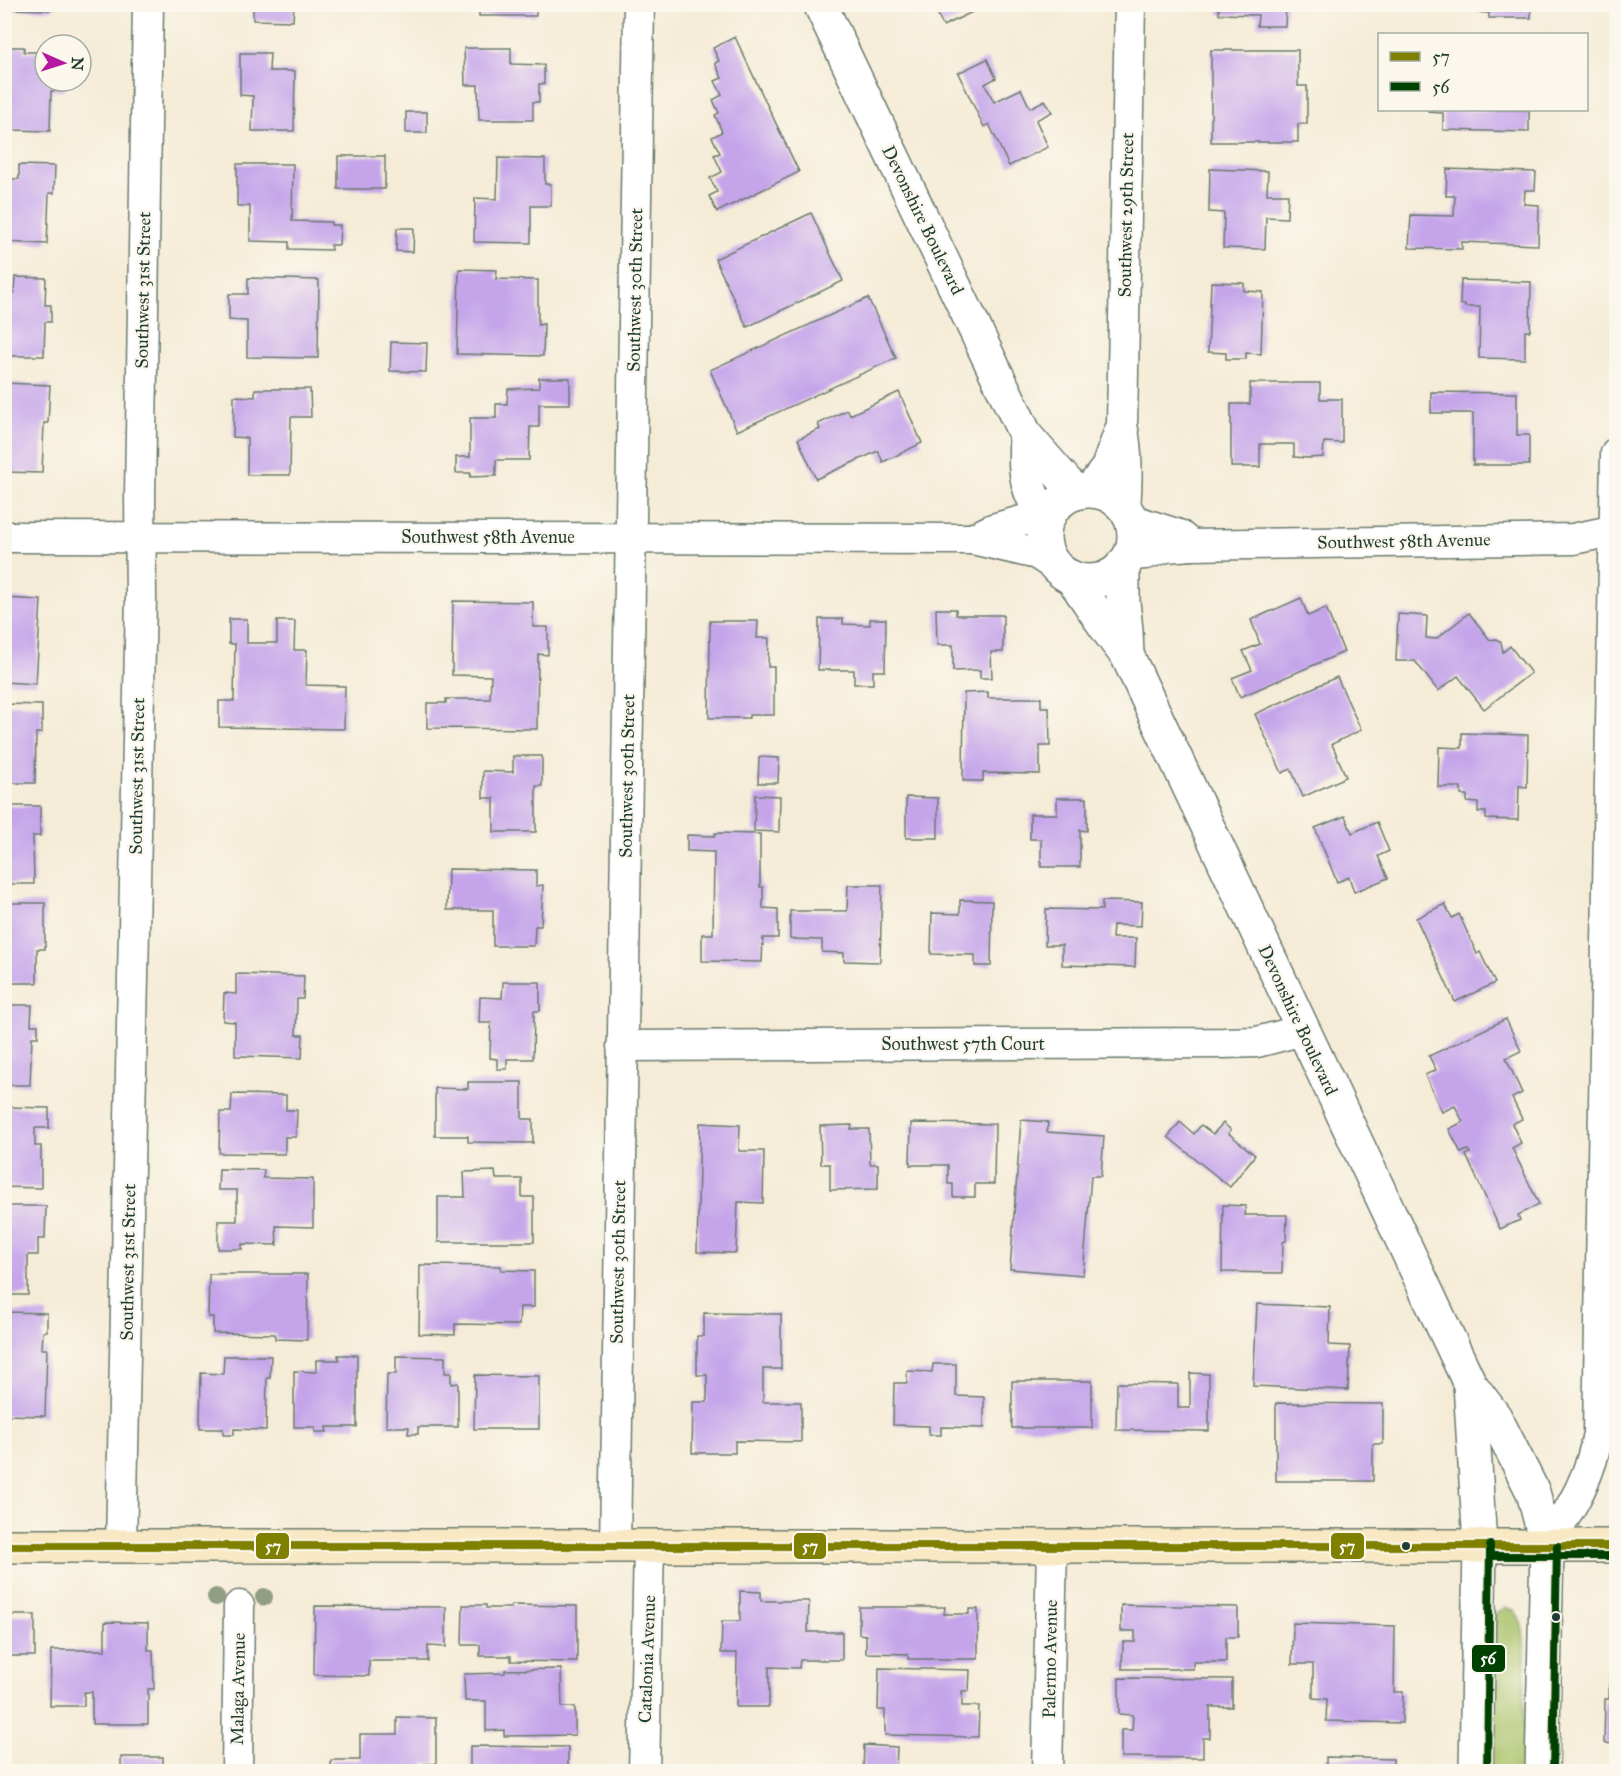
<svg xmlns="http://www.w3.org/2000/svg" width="1621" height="1776" viewBox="0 0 1621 1776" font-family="'IM FELL Great Primer',serif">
	<rect width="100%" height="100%" fill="#fbf7ec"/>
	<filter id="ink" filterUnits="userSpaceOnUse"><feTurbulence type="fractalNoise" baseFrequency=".0167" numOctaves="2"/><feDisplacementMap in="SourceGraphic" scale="12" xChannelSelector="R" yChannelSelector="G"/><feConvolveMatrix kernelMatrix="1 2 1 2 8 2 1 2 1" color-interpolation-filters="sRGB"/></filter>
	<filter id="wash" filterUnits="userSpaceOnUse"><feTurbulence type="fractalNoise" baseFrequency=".008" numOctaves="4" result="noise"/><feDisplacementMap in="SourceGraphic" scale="24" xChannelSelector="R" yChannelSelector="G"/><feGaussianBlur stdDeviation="1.35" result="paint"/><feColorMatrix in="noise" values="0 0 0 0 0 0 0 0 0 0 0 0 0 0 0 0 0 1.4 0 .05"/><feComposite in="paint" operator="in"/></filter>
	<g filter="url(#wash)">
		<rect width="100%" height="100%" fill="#f5ecd7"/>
		<g fill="#a8c167" stroke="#647f4e" stroke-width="1.5">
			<path d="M1616,1218v242l-4,-3z"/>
			<path d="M1506,1608l8,2 6,9 3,12 2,21 -1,119 -39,1 5,-149 7,-11z"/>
		</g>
		<g id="blocks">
			<g fill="#c5a4ea">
				<path d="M7,4h46v6l-46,-1z"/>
				<path d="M253,4h41l-1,17 -40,-1z"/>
				<rect x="479" y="4" width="57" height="12"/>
				<path d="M933,4h56l-46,22z"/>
				<path d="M1219,4h67l-1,22h-28l1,-11 -39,-1z"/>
				<path d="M1476,4h55v14h-42v-5l-13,-1z"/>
				<path d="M735,37l64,135 -82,40 -8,-16 8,-4 -7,-14 12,-6 -8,-17 6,-2 -8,-16 10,-5 -7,-17 4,-2 -6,-13 9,-5 -7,-14 7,-3 -7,-15 4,-2 -6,-13z"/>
				<path d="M4,47h20v5h21v29h20v10h-14l-1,40 -40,-1v8h-6z"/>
				<path d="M464,48h47v16l33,1v19h-5v18h-6v18h-54l-1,-35h-13z"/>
				<path d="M1211,50h87v36h9v38h-9v18h-87z"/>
				<path d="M240,53h30l-1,18h26l-1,60h-42l1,-35 -13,-1z"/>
				<path d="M987,59l9,19 -11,6 9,18 27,-13 9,19 15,-8 7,12 -16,8 12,27 -39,19 -20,-42 -5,3 -26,-54z"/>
				<path d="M1429,110h100v22l-86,-2v-17l-15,-1z"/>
				<rect x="406" y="112" width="21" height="21"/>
				<rect x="338" y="156" width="47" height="33"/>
				<path d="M498,158l47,1v25h6v22h-20v37l-57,-1 1,-44 22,1z"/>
				<path d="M237,164h56l-1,57 39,1v3h9l-1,20h-8v5l-42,-1v-7l-39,-1v-35h-13z"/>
				<path d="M19,165l36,1 -1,27h-5l-2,51 -43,-2v-27h3v-7h-3v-29h15z"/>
				<path d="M1210,169l58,2 -1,23h21l-1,24 -21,-1 -1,32 -42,-1 1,-35 -15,-1z"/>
				<path d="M1447,169l89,3 -1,18h-10l-1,14 15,1 -1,40 -77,-3 1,7 -53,-1 2,-33 43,1 1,-20h-9z"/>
				<path d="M811,213l32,68 -96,46 -32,-68z"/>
				<path d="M397,228h17l-1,24 -17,-1z"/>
				<path d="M459,269l38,1 -1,9 42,1v45l6,-1 -1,32 -86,-2z"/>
				<path d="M15,277l31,1 -1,27h6v17h-6l-1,34h-40v-63h10z"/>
				<path d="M248,278l71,2 -1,78 -71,-1v-36l-18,-1v-26h19z"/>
				<path d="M1461,280l70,2 -1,49h-5v28l-46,-1 1,-51h-15v-2l-5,-1z"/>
				<path d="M1211,282l33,1v8l19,1 -2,62 -15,-1v6h-20v-6l-18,-1z"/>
				<path d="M868,298l28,60 -159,73 -27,-61z"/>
				<path d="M391,342l36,1 -1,29 -36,-1z"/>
				<path d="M539,378h31v26h-31v23h-9l-1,33h-33v16l-26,1 1,-4h-15v-16h14v-39h26v-14h11l1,-15 31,-1z"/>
				<path d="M5,383l45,2 -2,38h-4l-2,50 -37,-1z"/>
				<path d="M1250,383h70v16h22v44l-18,-1 -1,15 -14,1 -15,-1v-13h-34v23h-29v-63h19z"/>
				<path d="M255,389h55l1,28h-20l-1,58h-43v-37l-14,-1 1,-41 21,1z"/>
				<path d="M899,392l23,51 -39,19 -5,-11 -62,28 -18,-40 22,-10 -2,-5 29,-14 3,5z"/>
				<path d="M1431,392l86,1v42h12v30h-56v-52h-42z"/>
				<path d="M4,598l37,2 -5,84 -32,-2z"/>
				<path d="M1301,598l7,18 18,-8 18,44 -104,45 -8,-19 20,-8 -9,-19 17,-7 -9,-24z"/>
				<path d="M453,601l80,1v25h15v28l-10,-1 -1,75 -110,-1v-25h19v-4h44l1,-23 -39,-1z"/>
				<path d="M936,609h20v6h47v37h-12l1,26h-12v-8l-27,1v-26h-16z"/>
				<path d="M1469,613l21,27 6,-1 5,3 2,10 7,-6 21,27 -47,36 -26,-33 -20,15 -23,-30h-19l2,-47 29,2 -1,22 10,1z"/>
				<path d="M229,619h18v24h30v-22h18l-1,29h13l-1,35 39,1 -1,43 -125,-2v-26h15l1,-57h-6z"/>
				<path d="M819,619h24v5l27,1v-6h16l-1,52h-12v13h-19v-14h-36z"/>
				<path d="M710,621h48l-1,17h12l-1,29h6v48h-25v3h-40z"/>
				<path d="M1337,677l24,53 -29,14 14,33 -43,20 -12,-28 -9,4 -27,-59z"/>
				<path d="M988,692v6h53v9h8l1,39h-10v28l-57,-1v8h-20l1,-88z"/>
				<path d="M5,704l37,1v28h-6l-1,50h-30z"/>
				<path d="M1462,733l66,2 -1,52 -8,-1 -1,34 -32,-1v-7h-8v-9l-11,-1v-7h-6v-8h-23l1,-40 23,1z"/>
				<path d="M513,756h29v30h-6v46h-42v-34h-11v-27l30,1z"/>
				<path d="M759,757l20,1 -1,25h-20z"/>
				<path d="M755,795l25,1 -1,36 -25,-1z"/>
				<path d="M906,797l32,1v40h-32z"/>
				<path d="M1057,798h30v33l-7,-1v37h-39v-28h-11v-25h27z"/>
				<path d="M5,806h35v30h-7l1,48h-29z"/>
				<path d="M1345,816l7,17 25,-11 12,29 -11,5 10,22 -34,14 -5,-15 -12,5 -22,-54z"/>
				<path d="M715,833l45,1v53h3v21l15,1v29h-15l-1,24 -60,-1v-27h11l1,-82 -27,-1v-16l28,1z"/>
				<path d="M448,869l88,1v16l7,-1 -2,41h-6l-1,20h-41v-36h-46z"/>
				<path d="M848,885h34l-2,77 -36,-1v-8l-22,-1v-12l-32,-1v-28h57z"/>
				<path d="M960,900l32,1 -1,65h-16v-11l-44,-1 1,-41 28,1z"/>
				<path d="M1102,901l40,1 -1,24 -28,-1 -1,13h24l-1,29 -73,-2v-20h-17l1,-36 56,1z"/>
				<path d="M4,903h41v46h-8v34h-33z"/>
				<path d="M1445,904l7,14 7,-4 18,40 3,-2 15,31 -40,19 -39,-84z"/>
				<path d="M236,974l68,2 -1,23h-6l-1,36h7l-1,23 -67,-2v-34l-12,-1 1,-28 12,1z"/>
				<path d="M503,982h37v29h-6l-1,48h-26v10h-10v-10l-7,-1 1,-35h-12l1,-26 22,1z"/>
				<path d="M4,1005h28l-1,20h7v12h-6l-2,48h-26z"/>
				<path d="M1506,1019l15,32 -15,7 16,35 -10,5 10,21 -10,5 9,19 -9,5 27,56 -21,11 2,5 -20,9 -34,-74 4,-2 -2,-3 -7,3 -12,-24 14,-7 -8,-16 -13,6 -17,-37 11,-5 -7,-14z"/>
				<path d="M468,1082h54v37h11v24l-65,-1v-6h-33v-48l33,1z"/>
				<path d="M232,1094l54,1v15h11l-1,27h-11v17l-66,-1 1,-41h11z"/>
				<path d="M6,1107l43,1v20h-14v18h6v42l-37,-1v-65h2z"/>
				<path d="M1021,1120l27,2 -1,10 57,4 -3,40h-10l-8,99 -73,-6z"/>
				<path d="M1180,1122l14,12 7,-9 12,9 10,-11 8,7 -3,3 27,22 -25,32 -62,-50z"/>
				<path d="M700,1123l40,2 -1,26h25l-1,52 -25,-1 -2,51 -39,-1z"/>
				<path d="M911,1123l84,1 -1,60h-19v13h-22v-13h-5v-19h-38z"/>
				<path d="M852,1125l-1,4h18l1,35h8v25l-48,1v-26h-9l-1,-38z"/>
				<path d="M219,1169l45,1 -1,8 50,1v48l-37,-1 1,19 -35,-1v5h-24v-28h19v-31h-19z"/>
				<path d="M495,1171l1,8h26v18h12v45h-96v-45h27l-1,-25z"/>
				<path d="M1223,1205l23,1 -1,9h42l-1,26 -3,1 -1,31 -60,-1z"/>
				<path d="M4,1206h42l-1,33h-7v16h-10v40h-24z"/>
				<path d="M420,1265l81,1v4l33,1v36h-14l-1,18 -64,-1v11l-36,-1z"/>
				<path d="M209,1274h99l-1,66 -32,-1v-5l-62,-1v-16h-5z"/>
				<path d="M1257,1304l73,3 -1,38 21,1 -2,44 -95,-4z"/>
				<path d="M4,1312l43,1v18l-4,1 -1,17h5l-2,67 -41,-1z"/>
				<path d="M704,1313l77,1v55h-18v33h38v40l-66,-1v12h-43l1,-51h14v-27h-10v-39h7z"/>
				<path d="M338,1355h19v72h-31l1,5h-12v-5h-21v-56l22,1v-12h23z"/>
				<path d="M224,1356h47l-1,22h-3l-1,52 -32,-1v6h-11v-6h-23l1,-56 22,1z"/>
				<path d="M396,1356l49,1v16h6v11l7,-1v44h-40v7h-10l1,-7h-23l1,-53h9z"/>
				<path d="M933,1364h23v32l28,1v31l-43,-1v8h-12v-9l-36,-1 1,-42h13v-12l25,1z"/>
				<path d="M1190,1373l19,1v57l-93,-1 1,-47 61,1v24h12z"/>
				<path d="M475,1375l64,1v53h-65z"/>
				<rect x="1012" y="1381" width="80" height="47"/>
				<path d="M1276,1403l107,1v40h-10v37h-97z"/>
				<path d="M740,1591l21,1v9h48l-1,31h34v28h-42l-1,8 -30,-1v40h-33l1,-54h-16l1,-32h18z"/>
				<path d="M463,1605h23v3h25v-3l66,1v56l-66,-1v-5h-31v-11h-18z"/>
				<path d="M1121,1605l117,2v30h-12v25h-33v7h-71l1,-27h12v-11h-14z"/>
				<path d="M315,1606l131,1v40l-18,-1v15h-59v15l-55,-1z"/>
				<path d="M859,1607h86l-1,7h25v-5h9v50h-70v-5l-42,-1v-18l-7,-1z"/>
				<rect x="5" y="1615" width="30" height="41"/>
				<path d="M105,1622l43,1v27h5l1,39h-6v35h-56v-32h-8v14h-34l1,-56h54z"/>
				<path d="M1293,1623l102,3 -1,66h9l-1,31 -76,-2 1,-22 -14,-1v-34h-21z"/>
				<path d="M1611,1630h5v114l-12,-1 1,-44h4z"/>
				<path d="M879,1668l91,2 -1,21h-7v15h17l-1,31 -93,-2v-25h-7z"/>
				<path d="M561,1669l1,38h13v28l-71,1v-6l-18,1v-30h-21l-1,-27 41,-1v-3z"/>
				<path d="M1119,1678l113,1v28h-22v31h-7v20l-82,-1v-27h11l1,-15 -14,-1z"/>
				<path d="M397,1717l39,1v46h-12v8h-93v-12h29v-26h37z"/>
				<path d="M864,1745l33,2 -1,25h-33z"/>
				<path d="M470,1746l98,1v19h6v6h-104z"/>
				<rect x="121" y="1757" width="42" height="15"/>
				<path d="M1326,1757l67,2v13h-67z"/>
				<path d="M1141,1768l76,1v3h-76z"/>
			</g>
		</g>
	</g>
	<g filter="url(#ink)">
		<use href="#blocks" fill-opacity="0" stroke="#6a7a6d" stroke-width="1.5"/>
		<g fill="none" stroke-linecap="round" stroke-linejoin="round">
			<defs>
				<g id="minor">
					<path d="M1088,491l18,-23 14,-38"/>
					<path d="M1125,510c2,-29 3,-57 -3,-85l8,-421"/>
					<path d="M4,537l968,2 65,15 18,12"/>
					<path d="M972,539l21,-10 36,-10 18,1"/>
					<path d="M1191,545l382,-6 43,-9"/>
					<path d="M1129,555l17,-1 20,-7 25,-2 -12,-10 -49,-16"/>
					<path d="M622,1046l601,-3 34,-1 46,-12"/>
					<path d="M1547,1546c23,-37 44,-68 51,-113l18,-980"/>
					<path d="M121,1547l20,-950 -1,-103 8,-490"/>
					<path d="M615,1547c6,-514 17,-1028 24,-1543"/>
					<path d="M237,1772l2,-166"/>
					<path d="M644,1772l5,-225"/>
					<path d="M1047,1772l5,-225"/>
				</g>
				<g id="tertiary">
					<path d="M820,4l206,432 50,57"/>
					<path d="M1026,436c-1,20 -2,42 7,61 4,7 11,13 16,19"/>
					<circle cx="1089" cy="536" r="45"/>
					<path d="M1123,564v38l3,28 1,25"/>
					<path d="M1071,577c20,26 35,54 56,78l343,729 25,33 38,75 14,54 -5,226"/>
					<path d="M1470,1384l10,161 -4,227"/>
				</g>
				<path id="secondary" d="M4,1546h1612"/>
			</defs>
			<use href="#minor" stroke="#6a7a6d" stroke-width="33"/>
			<use href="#tertiary" stroke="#6a7a6d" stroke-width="36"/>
			<use href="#secondary" stroke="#6a7a6d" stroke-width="36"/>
			<use href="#minor" stroke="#fff" stroke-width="30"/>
			<use href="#tertiary" stroke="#fff" stroke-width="33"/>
			<use href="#secondary" stroke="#f8e8c3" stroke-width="33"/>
			<defs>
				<path id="bus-1" d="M4,1546h1612"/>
				<g id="bus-2">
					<path d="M1494,1556h122"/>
					<path d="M1487,1772l3,-227"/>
					<path d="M1553,1772l4,-226"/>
				</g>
			</defs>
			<use href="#bus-1" stroke="#fbf7ec" stroke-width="12"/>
			<use href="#bus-2" stroke="#fbf7ec" stroke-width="12"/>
			<use href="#bus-1" stroke="#808000" stroke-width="8"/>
			<use href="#bus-2" stroke="#004000" stroke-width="8"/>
		</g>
		<g fill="#929e84">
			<circle cx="216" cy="1597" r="9"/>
			<circle cx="264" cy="1597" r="9"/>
		</g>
	</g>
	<g fill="#1f3d34" stroke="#fbf7ec" stroke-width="2">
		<circle cx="1406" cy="1546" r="5"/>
		<circle cx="1556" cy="1617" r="5"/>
	</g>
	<g text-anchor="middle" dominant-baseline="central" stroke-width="4.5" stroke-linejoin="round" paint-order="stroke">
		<g font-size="18" fill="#1f3d34" stroke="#fbf7ec">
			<text transform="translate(1126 215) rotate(-89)">Southwest 29th Street</text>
			<text transform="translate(923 220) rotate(64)">Devonshire Boulevard</text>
			<text transform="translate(143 290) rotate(-89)">Southwest 31st Street</text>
			<text transform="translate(635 290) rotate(-89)">Southwest 30th Street</text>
			<text x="488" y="537">Southwest 58th Avenue</text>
			<text transform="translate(1404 541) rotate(-1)">Southwest 58th Avenue</text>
			<text transform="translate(137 776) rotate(-89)">Southwest 31st Street</text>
			<text transform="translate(627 776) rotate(-89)">Southwest 30th Street</text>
			<text transform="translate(1298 1020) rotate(65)">Devonshire Boulevard</text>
			<text x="963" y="1044">Southwest 57th Court</text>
			<text transform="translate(128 1262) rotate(-89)">Southwest 31st Street</text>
			<text transform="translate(618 1262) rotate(-89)">Southwest 30th Street</text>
			<text transform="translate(647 1659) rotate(-88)">Catalonia Avenue</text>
			<text transform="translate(1050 1659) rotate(-89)">Palermo Avenue</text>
			<text transform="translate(238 1689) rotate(-89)">Malaga Avenue</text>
		</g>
	</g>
	<g stroke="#fbf7ec" stroke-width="2">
		<rect x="255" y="1532" width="35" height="28" rx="6" fill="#808000"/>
		<rect x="793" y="1532" width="34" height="28" rx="6" fill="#808000"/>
		<rect x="1330" y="1532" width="35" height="28" rx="6" fill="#808000"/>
		<rect x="1471" y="1644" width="35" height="29" rx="6" fill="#004000"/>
	</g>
	<g font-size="16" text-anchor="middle" font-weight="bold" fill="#fff">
		<text x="273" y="1552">57</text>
		<text x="810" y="1552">57</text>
		<text x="1347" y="1552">57</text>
		<text x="1488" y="1664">56</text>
	</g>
	<rect width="1621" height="1776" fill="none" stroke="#fbf7ec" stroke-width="24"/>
	<rect x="1378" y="33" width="210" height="78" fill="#fbf7ec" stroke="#a3ada2" stroke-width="1.5"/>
	<rect x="1390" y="52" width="30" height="9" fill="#808000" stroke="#a3ada2" stroke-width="1.5"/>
	<text x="1432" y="63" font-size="18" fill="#1f3d34">57</text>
	<rect x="1390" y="82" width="30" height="9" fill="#004000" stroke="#a3ada2" stroke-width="1.5"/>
	<text x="1432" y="93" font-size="18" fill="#1f3d34">56</text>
	<g transform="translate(63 63) rotate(93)"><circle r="28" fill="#fbf7ec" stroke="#a3ada2" stroke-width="1.5"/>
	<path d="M0-4.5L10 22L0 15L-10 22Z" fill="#b5179e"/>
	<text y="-9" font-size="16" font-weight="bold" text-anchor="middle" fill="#1f3d34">N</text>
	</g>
</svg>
